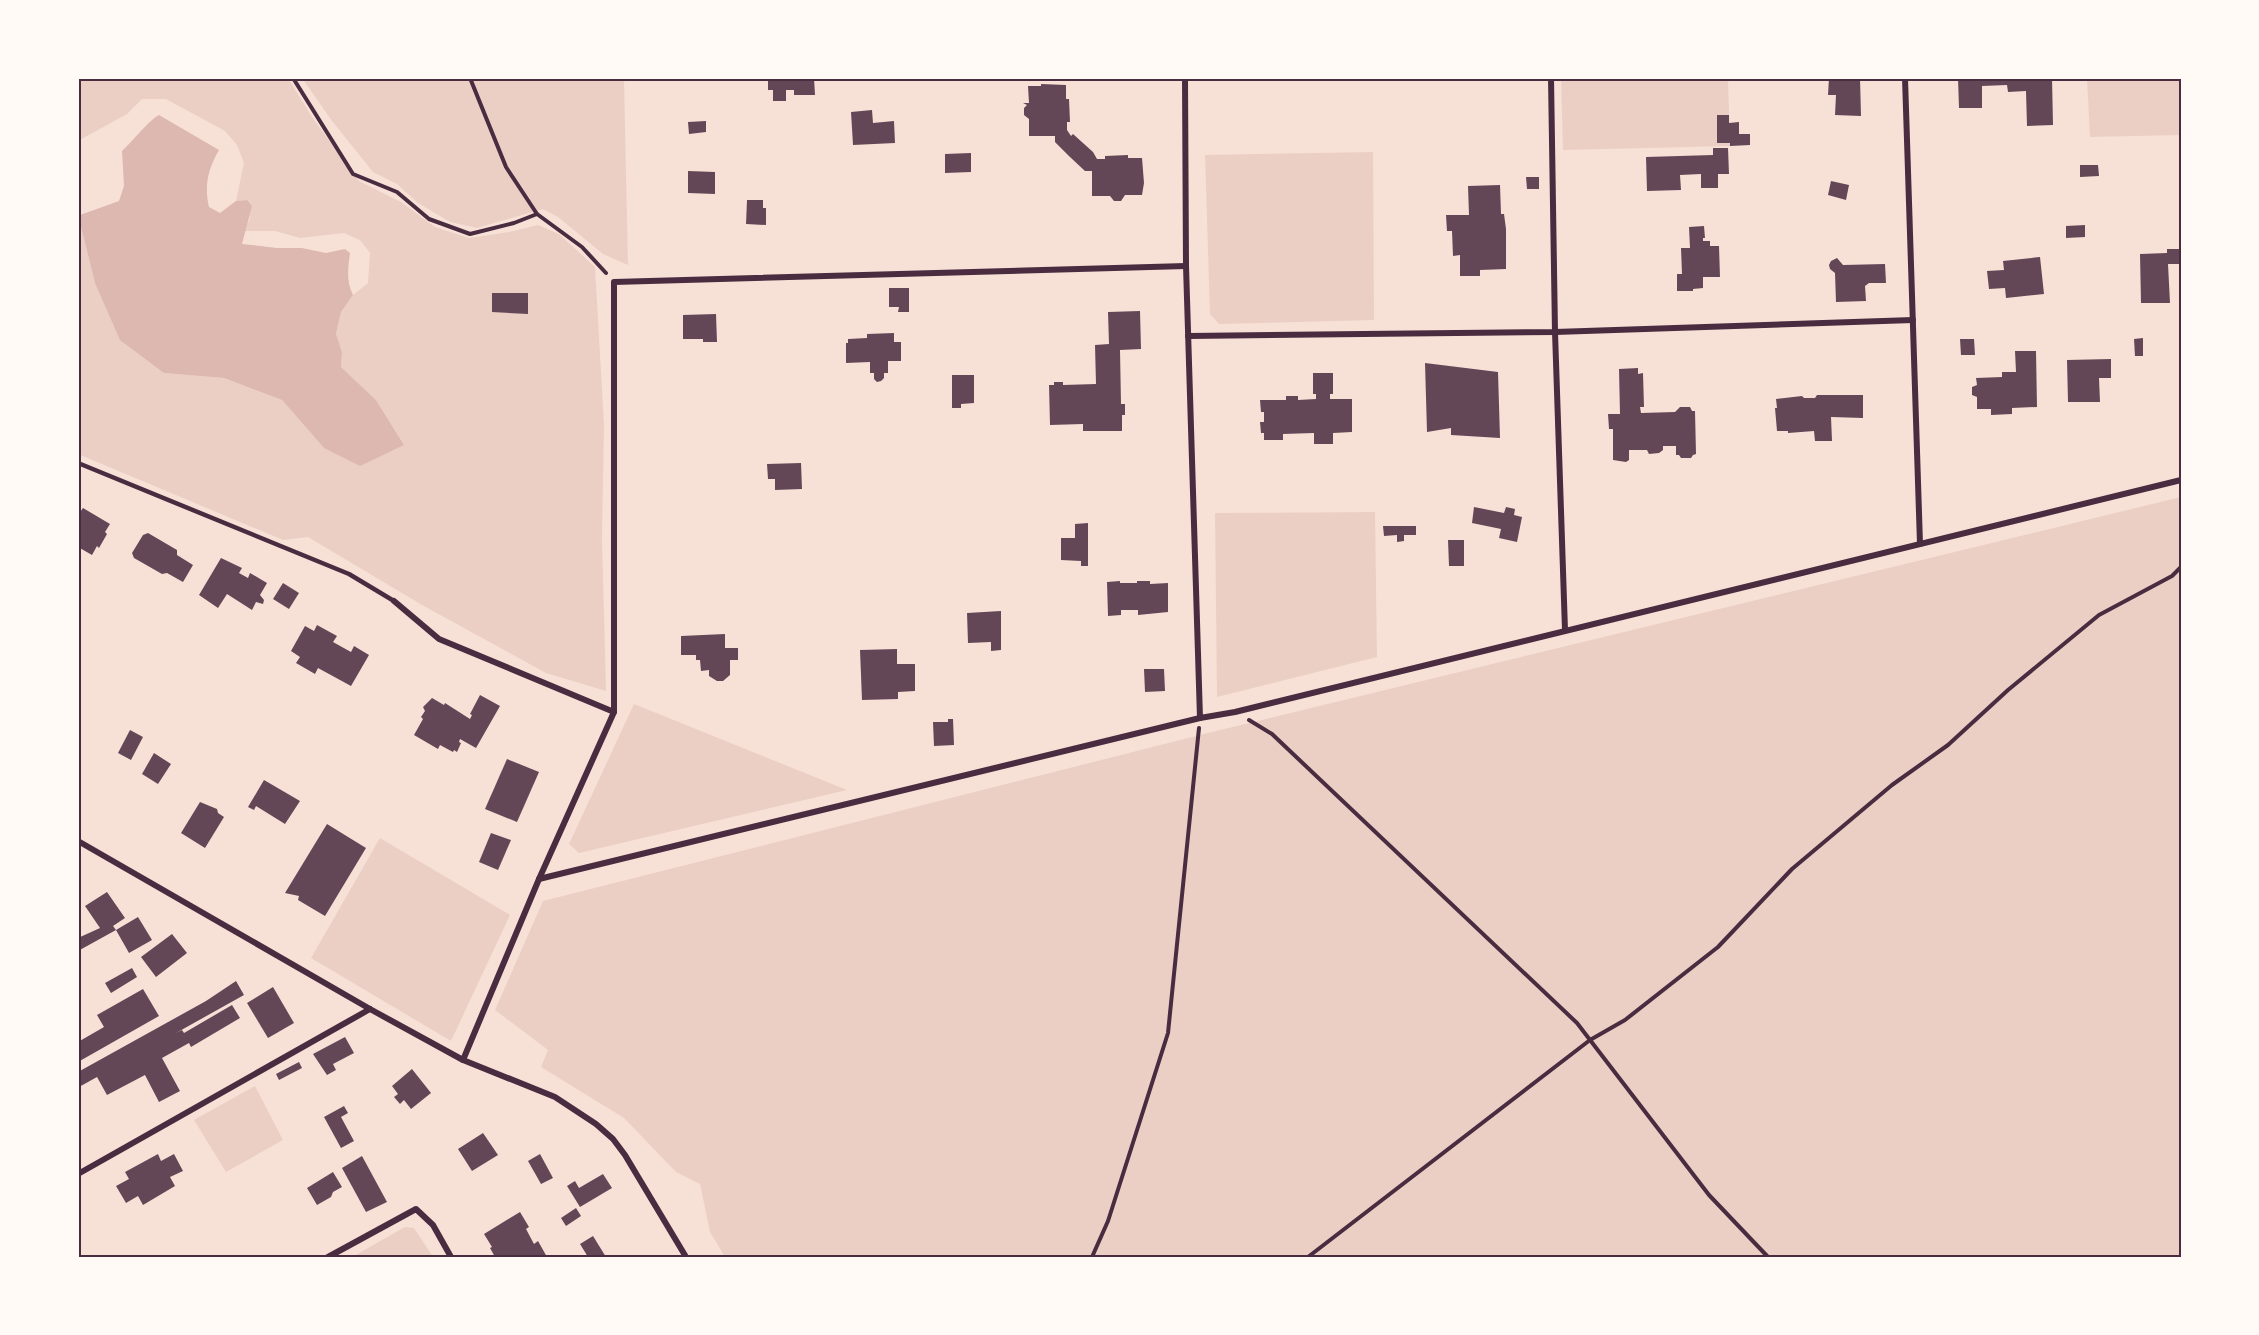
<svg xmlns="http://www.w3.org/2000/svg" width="2259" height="1335" viewBox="0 0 2259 1335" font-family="Poppins,sans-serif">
	<rect width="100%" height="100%" fill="#f7e1d7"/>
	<g fill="#ebcfc5">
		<path d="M78,78h210l24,39 47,64 42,21 34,25 34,11 40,-6 29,-7 21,9 36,33 9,158 -2,113 4,153 -60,-18 -124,-68 -114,-68 -25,3 -205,-86v-241l2,2 1,12 14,56 69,90 60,5 58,22 42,48 80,-3 -28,-45 -35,-33 1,-15 -6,-18 5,-22 12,-17 15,-12 2,-30 -10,-13 -16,-7 -44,5 -25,-7h-31l6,-13 -3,-18 -11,1 8,-38 -7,-18 -12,-14 -59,-32h-24l-15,15 -49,27z"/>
		<path d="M302,78h322l4,187 -25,-11 -45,-37 -15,-8 -66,19 -27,-6 -32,-19 -21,-19 -24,-12 -41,-51z"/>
		<path d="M1561,78h167l2,68 -167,4z"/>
		<path d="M2087,78h94v57l-91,2z"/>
		<path d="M1373,152l1,168 -155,4 -9,-10 -5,-159z"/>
		<path d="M2181,497v760h-1456l-15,-25 -10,-48 -24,-12 -52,-54 -83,-51 7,-17 -53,-40 48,-109 665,-168z"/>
		<path d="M1375,512l2,145 -160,40 -2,-184z"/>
		<path d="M634,704l213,86 -268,63 -10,-9z"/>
		<path d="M380,838l130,77 -59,126 -140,-83z"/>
		<path d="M255,1086l28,54 -57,32 -32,-52z"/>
		<path d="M405,1227l9,1 19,29h-81z"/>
	</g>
	<path fill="#dcb8b0" d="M159,115l60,35c-11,19 -15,36 -10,57l11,6 16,-12 11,-1 5,6 -10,38 35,4h25l24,5 19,-4 5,4c-2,15 -4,28 3,42l-12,17 -5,22 6,18 -1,15 35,33 28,45 -44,21 -36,-18 -42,-48 -58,-22 -60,-5 -44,-33 -25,-57 -14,-56 -1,-12 39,-14 5,-15 -2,-35c11,-10 26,-30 37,-36z"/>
	<g fill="#644757">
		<path d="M768,78h46l1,17h-21v-5h-8v11h-13v-11h-5z"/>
		<path d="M1829,78h31l1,38 -26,-1 1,-20h-8z"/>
		<path d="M1958,78h94l1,47 -26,1 -1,-35 -18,1 -1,-7 -25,1v22h-23z"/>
		<path d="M1041,84l25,1v14h3l1,23h-3v8l4,6 2,-2 20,18 4,7h8v-3l23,-1v3h14l2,25 -2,12h-17l-4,6h-7l-4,-5h-18v-25h-7l-15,-14 -15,-15v-6h-26v-17l-5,-4v-7l3,-3 -4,-2h6l-1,-17h13z"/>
		<path d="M872,110l1,13 21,-2 1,22 -42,2 -2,-33z"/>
		<path d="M1717,115h12v8l10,-1v12h11v11l-20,1v-3h-13z"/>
		<path d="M706,121v11l-17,2 -1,-12z"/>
		<path d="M1713,148h15l1,26h-11v14h-17v-14l-21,1 1,15 -34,1 -1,-34 67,-2z"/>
		<path d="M971,153v19l-26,1v-19z"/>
		<path d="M2080,165h18l1,11 -19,1z"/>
		<path d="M688,171l27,1v22l-27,-1z"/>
		<path d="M1526,177h13v12h-12z"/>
		<path d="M1831,181l18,4 -3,15 -18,-5z"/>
		<path d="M1500,185l1,29h3l2,15v40l-26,1v6h-20v-21l-7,1 -1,-25h-5l-1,-16h23l-1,-29z"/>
		<path d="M747,200h16v8h3v17l-20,-1z"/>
		<path d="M2085,225v12l-19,1v-12z"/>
		<path d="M1704,226l1,12h-2v3h7v5h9l1,31h-17v11l-10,1v2h-16v-17h5l-1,-26h9l-1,-21z"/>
		<path d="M2167,249h12v15h-11l2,39h-29l-1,-49 27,-1z"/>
		<path d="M2040,257l4,37 -38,4 -1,-10 -16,1 -2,-18 17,-1 -1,-9z"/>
		<path d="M1837,258l6,7 42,-1 1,19h-17l-4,3 1,15 -30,1 -1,-29 -5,-4 -1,-4 2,-4z"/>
		<path d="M889,288h20v24h-11l1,-5h-10z"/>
		<path d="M492,293h36v21l-36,-2z"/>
		<path d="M1140,311l1,38 -21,1 1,54h4v11h-3v16h-39v-7l-33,1 -1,-40h5v-3h9v3l33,-1 -1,-39 14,-1 -1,-32z"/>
		<path d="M716,314l1,28h-14v-3h-20v-24z"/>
		<path d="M894,333v9h7v19h-13v12h-4v5l-3,3 -4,1 -3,-3v-6h-4v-11l-24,1v-20h2v-4l19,-1v-4z"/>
		<path d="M2143,338v18h-8l-1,-17z"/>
		<path d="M1960,339h14l1,16h-14z"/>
		<path d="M2015,351h21l1,56 -25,1v6l-21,1v-6h-14v-12l-5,-2v-8l5,-2 -1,-7 26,-1v-5h14z"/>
		<path d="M2111,359v19h-12l1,24h-32l-1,-42z"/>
		<path d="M1425,363l73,9 2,66 -49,-3v-7l-24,4z"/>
		<path d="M1638,368v6l5,-1 1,34h-4l1,6 34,-1 5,-5h10l2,4h3l1,43 -3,1 -2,3h-10l-2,-3h-3v-9h-13v4l-4,3 -10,1 -2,-4h-18v10l-3,2 -13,-2v-31h-4l-1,-15h12l-1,-45z"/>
		<path d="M1313,373h20v21h-3v5h22v33l-19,1v11h-19v-11l-31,1v6h-19v-7h-3l-1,-11h4v-10h-3l-1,-12h26v-4h12v4l18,-1v-5h-3z"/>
		<path d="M952,375h22v28l-13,1v4h-9z"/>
		<path d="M1817,395h46v23l-32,-1 1,24h-17l-1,-10 -26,2v-2h-11l-2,-23h2l-1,-9 26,-3 2,2h11z"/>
		<path d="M801,463l1,26 -27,1v-11h-7l-1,-15z"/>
		<path d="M1474,507l30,6 2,-6 9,2 -1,6 8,2 -5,25 -18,-4 2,-9 -29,-6z"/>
		<path d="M83,508l27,16 -5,8 2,2 -8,14 -2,-2 -5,9 -14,-8v-32z"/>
		<path d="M1088,523v43h-7v-5l-20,-1v-22h14v-14z"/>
		<path d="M1383,526h33v9h-12v6l-7,1v-7l-13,1z"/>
		<path d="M148,533l29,17v5l16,10 -10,17 -16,-9 -5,1 -28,-16 -2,-5 11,-18z"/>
		<path d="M1448,540h16v26h-15z"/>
		<path d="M221,558l21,10 -3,5 9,5 2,-5 17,10 -7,12 4,5 -1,4 -7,-2 -4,8 -25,-16 -9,14 -19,-13z"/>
		<path d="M1120,581v2h17v-2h13v3l18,-1v29l-30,3v-5h-17v5l-13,1 -1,-34z"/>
		<path d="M283,583l16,10 -10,16 -16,-10z"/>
		<path d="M1001,611v39l-10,1v-9l-23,1 -1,-30z"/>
		<path d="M317,625l20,11 -4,6 18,10 3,-6 15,9 -18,31 -33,-18 -3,6 -19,-11 4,-6 -9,-6 14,-25 9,5z"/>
		<path d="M725,634v14h13v12h-8v15l-7,6h-6l-8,-5v-6l-8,1 -1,-11h-4v-5h-15v-19z"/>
		<path d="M897,649v15h18v27l-17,1v7l-36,1 -2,-50z"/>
		<path d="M1144,669h20l1,22 -20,1z"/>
		<path d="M480,695l20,11 -24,42 -16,-9 -1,3 2,1 -4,9 -3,-2 -1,2 -13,-7 -2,4 -24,-14 9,-16 -2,-2 4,-6 -2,-4 9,-9 12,7 1,-2 25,16 2,-4 -2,-1z"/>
		<path d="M948,719h5l1,26 -20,1 -1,-24h15z"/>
		<path d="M130,730l13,7 -12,23 -13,-7z"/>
		<path d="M154,753l17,11 -13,20 -16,-10z"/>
		<path d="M507,759l32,13 -22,50 -32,-13z"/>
		<path d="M264,780l36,21 -15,23 -29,-18 -2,4 -6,-3z"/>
		<path d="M200,802l17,7 1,4 6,4 -19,31 -24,-15z"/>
		<path d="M327,824l39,24 -41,68 -27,-16 1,-4 -14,-3z"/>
		<path d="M491,833l20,7 -13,30 -19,-8z"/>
		<path d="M107,892l18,26 -12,8 3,4 -38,21v-13l22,-10 -15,-22z"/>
		<path d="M138,917l14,23 -23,13 -13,-23z"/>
		<path d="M172,934l15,19 -31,24 -15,-20z"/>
		<path d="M132,968l5,9 -26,16 -6,-10z"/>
		<path d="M236,981l8,14 -68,38 6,-3 2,3 48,-28 8,13 -49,29 -2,-4 -27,15 18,33 -21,11 -14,-27 -38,20 -10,-18 -18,10 -1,-15 128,-71z"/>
		<path d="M273,987l21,36 -26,15 -21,-35z"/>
		<path d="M143,989l16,27 -81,46v-20l26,-15 -7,-12z"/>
		<path d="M345,1037l9,16 -21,11 3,6 -9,5 -14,-21z"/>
		<path d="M299,1062l3,6 -23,12 -3,-6z"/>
		<path d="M412,1069l19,24 -20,16 -7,-9 -4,4 -6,-7 4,-3 -6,-8z"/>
		<path d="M344,1106l4,7 -7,4 13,24 -13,7 -17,-31z"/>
		<path d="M483,1133l15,22 -26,16 -14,-22z"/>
		<path d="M158,1154l3,7 13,-7 9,17 -13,6 5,9 -32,19 -5,-9 -12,7 -10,-17 13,-7 -4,-7z"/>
		<path d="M540,1154l13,24 -12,6 -13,-23z"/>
		<path d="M362,1156l25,46 -21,10 -24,-44z"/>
		<path d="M333,1172l9,15 -9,5 -2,5 -14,8 -10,-17z"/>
		<path d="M603,1174l9,14 -32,19 -13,-21 8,-5 4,7z"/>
		<path d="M576,1208l5,8 -15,10 -5,-8z"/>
		<path d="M520,1212l9,15 -3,2 8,15 4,-3 9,16h-52l-5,-9 2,-1 -8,-13z"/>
		<path d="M593,1236l13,21h-18l-8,-13z"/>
	</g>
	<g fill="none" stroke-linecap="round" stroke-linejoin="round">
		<g stroke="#4a2c40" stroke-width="4">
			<path d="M293,78l60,96 44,18 32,27 41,15 44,-11 23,-9 45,33 24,26"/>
			<path d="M470,78l36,89 31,47"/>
			<path d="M1249,720l23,14 305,289 132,172 59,62"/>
			<path d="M1092,1257l16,-36 60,-188 31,-305"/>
			<path d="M1308,1257l282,-217 35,-20 93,-73 74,-78 100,-84 56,-40 60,-55 91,-75 73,-39 9,-9"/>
		</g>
		<path stroke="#4a2c40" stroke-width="4.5" d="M78,463l271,111 45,27"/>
		<g stroke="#4a2c40" stroke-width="6">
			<path d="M1185,78l1,188 14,452"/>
			<path d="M1551,78l4,254 10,298"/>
			<path d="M1905,78l15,466"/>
			<path d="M1188,336l367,-4 358,-12"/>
			<path d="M394,601l45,38 175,73"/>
			<path d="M78,841l292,168 93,51 92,37 41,27 17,15 12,16 61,102"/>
			<path d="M539,879l661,-161 35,-6 946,-232"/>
			<path d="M463,1060l76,-181 75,-167v-430l572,-16"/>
			<path d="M78,1174l292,-165"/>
			<path d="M328,1257l88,-48 17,16 18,32"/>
		</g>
	</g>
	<rect width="2259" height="1335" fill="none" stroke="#fffaf5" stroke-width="159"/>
	<rect x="80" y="80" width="2100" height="1176" fill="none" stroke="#4a2c40" stroke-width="2"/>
</svg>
